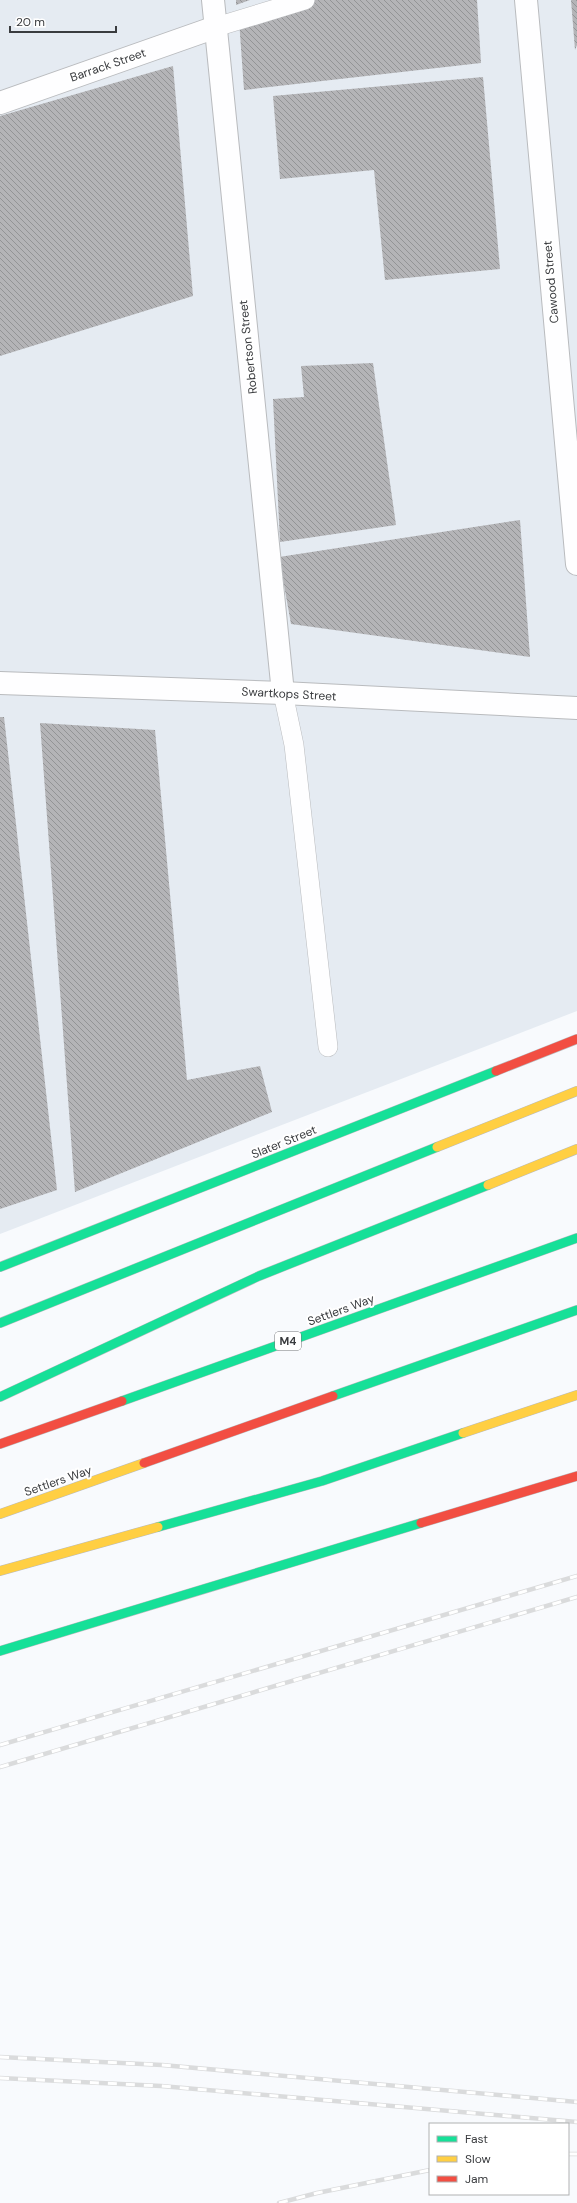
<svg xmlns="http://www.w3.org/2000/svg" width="577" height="2203" viewBox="0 0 577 2203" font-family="'DM Sans',sans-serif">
	<defs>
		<pattern id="building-back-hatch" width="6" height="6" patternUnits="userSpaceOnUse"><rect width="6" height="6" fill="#b4b4b7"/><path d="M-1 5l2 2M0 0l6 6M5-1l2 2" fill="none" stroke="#939496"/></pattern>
	</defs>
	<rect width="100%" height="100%" fill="#f8fafd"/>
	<path fill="#e5ebf2" d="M0,0h577v1011l-577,223z"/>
	<g fill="url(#building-back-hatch)">
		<path d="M236,0h14l-14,5z"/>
		<path d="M311,0h166l4,63 -237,27 -5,-70z"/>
		<path d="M571,0h6v45l-2,5z"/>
		<path d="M173,66l20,230 -193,60v-240z"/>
		<path d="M483,77l17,192 -115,11 -11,-110 -94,9 -7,-83z"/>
		<path d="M373,363l23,162 -116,17 -7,-143 31,-2 -3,-31z"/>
		<path d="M520,520l10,137 -239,-33 -12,-67z"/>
		<path d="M0,717h4l53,473 -57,19z"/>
		<path d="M40,723l115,7 32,350 73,-14 12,46 -197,80z"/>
	</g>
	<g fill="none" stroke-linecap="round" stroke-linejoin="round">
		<defs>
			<g id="lane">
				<path d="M216,27l89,-27"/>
				<path d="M283,693l11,52 34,302"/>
			</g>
			<g id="street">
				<path d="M213,0l70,693"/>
				<path d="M526,0l51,564"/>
				<path d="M0,103l216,-76"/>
				<path d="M0,683l283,10 294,15"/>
			</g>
			<g id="fast">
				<path d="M0,1267l496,-196"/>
				<path d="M0,1323l437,-176"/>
				<path d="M333,1396l244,-86"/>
				<path d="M0,1397l259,-121 229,-91"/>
				<path d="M122,1401l455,-163"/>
				<path d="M158,1527l164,-46 141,-48"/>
				<path d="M0,1651l421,-128"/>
			</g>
			<g id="slow">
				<path d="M437,1147l140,-56"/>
				<path d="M488,1185l89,-36"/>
				<path d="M463,1433l114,-38"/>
				<path d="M0,1514l144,-51"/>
				<path d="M0,1571l158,-44"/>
			</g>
			<g id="jam">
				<path d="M496,1071l81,-32"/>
				<path d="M0,1444l122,-43"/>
				<path d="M144,1463l189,-67"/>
				<path d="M421,1523l156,-47"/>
			</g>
		</defs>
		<use href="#lane" stroke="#b9bbbe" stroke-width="20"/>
		<use href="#street" stroke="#b9bbbe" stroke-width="24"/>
		<use href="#fast" stroke="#b9bbbe" stroke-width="10"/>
		<use href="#slow" stroke="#b9bbbe" stroke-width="10"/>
		<use href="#jam" stroke="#b9bbbe" stroke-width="10"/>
		<use href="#lane" stroke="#fefeff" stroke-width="19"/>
		<use href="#street" stroke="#fefeff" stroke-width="22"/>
		<use href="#fast" stroke="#16e098" stroke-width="9"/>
		<use href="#slow" stroke="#ffcf43" stroke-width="9"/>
		<use href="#jam" stroke="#f24e42" stroke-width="9"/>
		<defs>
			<g id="rail">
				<path d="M0,1745l577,-169"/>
				<path d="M0,1767l577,-170"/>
				<path d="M0,2057l162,8 415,37"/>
				<path d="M0,2078l161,8 416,36"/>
				<path d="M568,2154h9"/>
				<path d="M279,2203l38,-10 113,-23"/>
			</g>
		</defs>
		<use href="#rail" stroke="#dadbdc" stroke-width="4.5"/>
		<use href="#rail" stroke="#fff" stroke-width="3" stroke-dasharray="9" stroke-linecap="butt"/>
	</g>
	<g text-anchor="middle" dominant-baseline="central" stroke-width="4" stroke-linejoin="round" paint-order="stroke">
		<rect fill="#fff" stroke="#757679" stroke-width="1" x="275" y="1332" width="26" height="18" rx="3"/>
		<g font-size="11" font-weight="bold" fill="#3a3c3f">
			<text x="288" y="1341">M4</text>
		</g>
		<g font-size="12" fill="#3a3c3f" stroke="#fff">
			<text transform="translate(108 65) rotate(-19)">Barrack Street</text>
			<text transform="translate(551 282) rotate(-95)">Cawood Street</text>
			<text transform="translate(248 347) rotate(-96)">Robertson Street</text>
			<text transform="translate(289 694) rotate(3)">Swartkops Street</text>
			<text transform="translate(284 1142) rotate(-22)">Slater Street</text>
			<text transform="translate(341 1310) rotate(-20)">Settlers Way</text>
			<text transform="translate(58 1481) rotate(-19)">Settlers Way</text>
		</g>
	</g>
	<rect x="429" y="2123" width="140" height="72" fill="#ffffff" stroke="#b0b1b2"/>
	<rect x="437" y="2136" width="20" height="6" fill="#16e098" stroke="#b0b1b2"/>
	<text x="465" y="2143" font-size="12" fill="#3a3c3f">Fast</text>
	<rect x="437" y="2156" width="20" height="6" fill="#ffcf43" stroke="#b0b1b2"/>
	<text x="465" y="2163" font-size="12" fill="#3a3c3f">Slow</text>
	<rect x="437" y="2176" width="20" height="6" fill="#f24e42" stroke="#b0b1b2"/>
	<text x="465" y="2183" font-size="12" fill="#3a3c3f">Jam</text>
	<path d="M10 26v6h106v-6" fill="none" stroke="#3a3c3f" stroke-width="2"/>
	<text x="16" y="26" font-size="12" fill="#3a3c3f" stroke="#ffffff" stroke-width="3" paint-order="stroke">20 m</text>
</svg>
